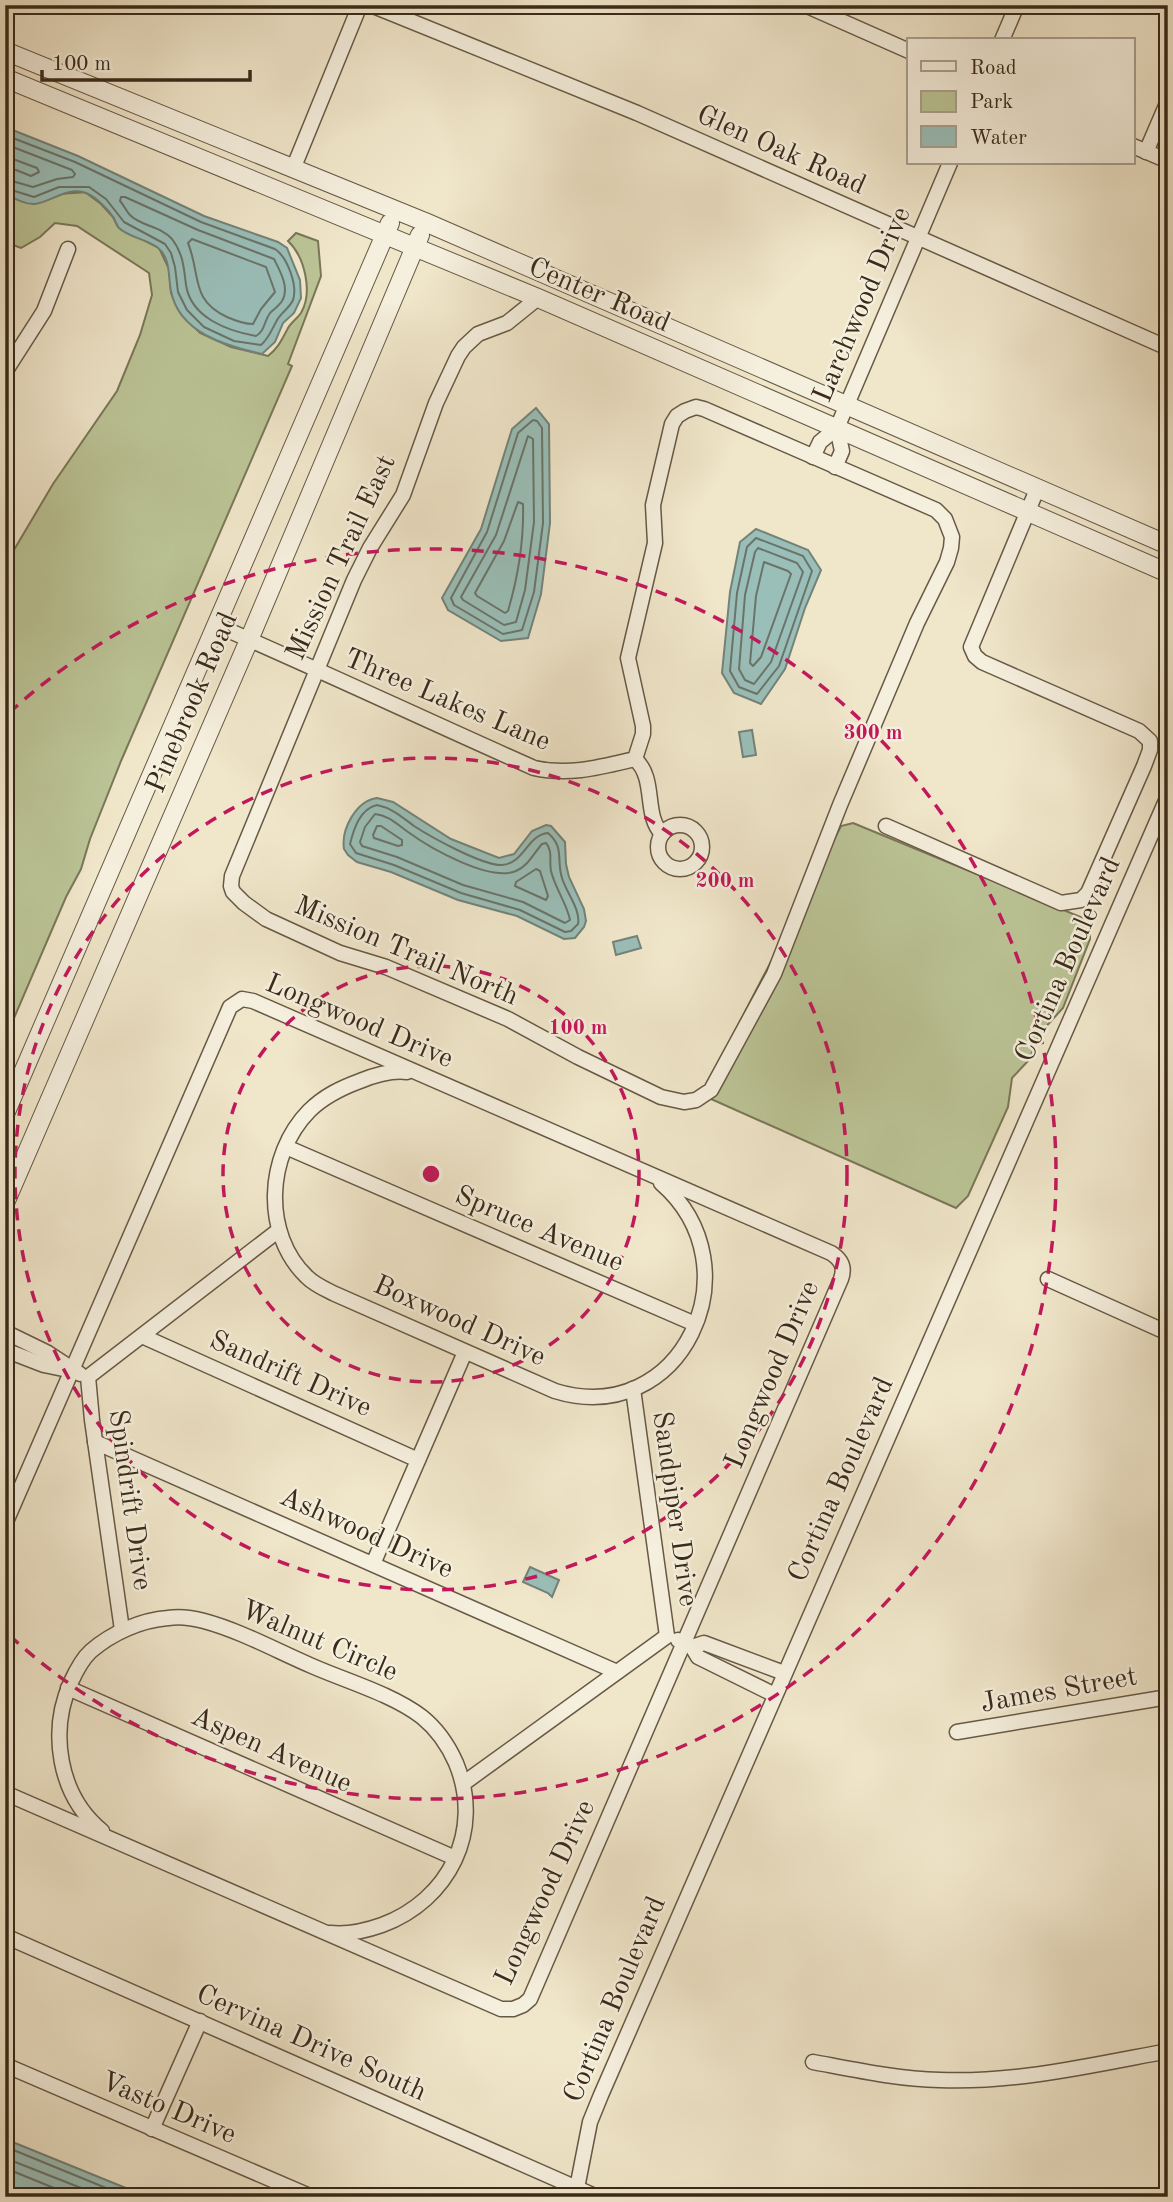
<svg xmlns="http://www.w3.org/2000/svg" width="1173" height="2202" viewBox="0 0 1173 2202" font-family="'Old Standard TT',serif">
	<rect width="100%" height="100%" fill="#f0e6ca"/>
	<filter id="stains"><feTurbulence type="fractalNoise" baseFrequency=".00286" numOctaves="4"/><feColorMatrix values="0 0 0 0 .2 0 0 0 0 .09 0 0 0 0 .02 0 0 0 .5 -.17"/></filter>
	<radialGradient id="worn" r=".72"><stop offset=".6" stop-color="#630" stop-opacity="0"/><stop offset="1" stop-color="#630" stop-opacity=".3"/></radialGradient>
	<g fill="#bbc496" stroke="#7a7758" stroke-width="2">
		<path d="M85,192l16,12 12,13 5,10 41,21 10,21 2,24 10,21 19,19 31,14 37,9c10,-8 13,-15 19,-26 3,-7 10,-11 14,-17 12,-20 4,-56 -13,-72l8,-8 22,8 3,35 -33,88 4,2 -171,395 -31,78 -9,30 -15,28 -61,142v-474l48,-81 64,-93 23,-56 12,-40 -3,-22 -72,-47 -22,-3 -15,14 -19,11 -16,-6v-49c33,17 26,7 56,1 8,-1 16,-1 24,-2z"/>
		<path d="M853,823l230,95 7,13v8l-27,69 -22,24 -12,28 -17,18 -4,29 -40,89 -12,12 -254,-113 139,-269z"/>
	</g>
	<g fill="#9abfb9" stroke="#738379" stroke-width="2">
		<path d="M5,127l73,29 126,60 74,26 9,6 13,32 1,18 -7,15 -11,10 -8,19 -13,12c-36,-8 -83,-21 -91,-63 -3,-14 0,-34 -14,-44 -11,-8 -29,-10 -38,-19 -1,-1 -5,-9 -5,-10 -6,-9 -18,-21 -28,-25 -17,-7 -35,9 -51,11 -10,1 -21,-6 -30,-11z"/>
		<path d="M536,408l13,16 1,99 -9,71 -13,44 -27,3 -53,-31 -6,-12 39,-69 31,-100z"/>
		<path d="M756,529l52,21 13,20 -16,38 -20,61 -24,35 -27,-11 -12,-20 8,-81 10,-50z"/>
		<path d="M752,730l4,25 -13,2 -4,-25z"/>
		<path d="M377,798l16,4 58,37 48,19 15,-4 18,-23 14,-6 5,1 14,16 1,22 3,13 15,32 2,12 -2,6 -9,11 -11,1 -47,-23 -59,-16 -67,-28 -34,-10 -9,-7 -4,-6c-3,-20 12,-48 33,-51z"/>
		<path d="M637,936l4,12 -25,7 -3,-13z"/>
		<path d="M530,1567l29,13 -7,17 -4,-4 -25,-11z"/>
		<path d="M10,2141l138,56h-143v-54z"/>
	</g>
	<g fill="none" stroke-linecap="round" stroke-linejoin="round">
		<g stroke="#6a746a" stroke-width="2">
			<path d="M5,135l70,27 126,60 74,27c12,8 23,36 18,51 -4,9 -13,13 -17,22 -5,9 -7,16 -15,23l-27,-4 -30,-14 -17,-17 -9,-18 -3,-25 -4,-14 -6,-9 -41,-22 -18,-23 -17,-12h-30l-25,10 -29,-9"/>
			<path d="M5,144l67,26 3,4 -2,3 -16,2 -24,8 -28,-8"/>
			<path d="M5,156l32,12 2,4 -8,4 -15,-6 -11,-2"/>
			<path d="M121,197h4l73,33 76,29c6,12 16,29 8,42 -3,5 -8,8 -12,12 -6,8 -5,18 -14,23 -28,-5 -65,-18 -70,-51 -2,-17 -3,-32 -14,-46 -11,-13 -32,-13 -42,-24 -4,-4 -6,-10 -10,-14z"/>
			<path d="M192,239l74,28 9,25 -14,17 -8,15c-9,0 -17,-3 -26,-7 -37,-17 -26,-42 -39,-74z"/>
			<path d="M533,420l4,1 5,7 1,95 -9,69 -12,38 -19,4 -49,-29 -3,-7 36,-66 31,-99z"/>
			<path d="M528,436l5,3 1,83 -9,68 -9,32 -12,3 -41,-25 -2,-3 35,-62z"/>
			<path d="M518,502l5,2c1,35 -5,73 -15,107l-3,2 -28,-17 -2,-3 29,-52z"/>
			<path d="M756,538l47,18 9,15 -33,95 -22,28 -18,-7 -9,-16 7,-78 10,-46z"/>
			<path d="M758,548l39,15 6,9 -32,90 -17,22 -9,-4 -6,-11 6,-74 10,-43z"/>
			<path d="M764,562l24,9 3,3 -30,83 -8,9 -3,-3 6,-67z"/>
			<path d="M377,805c15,3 25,12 37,21 17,11 69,40 88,39 23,-2 25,-30 46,-32 17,15 8,26 14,45 4,14 19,32 16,46l-7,7 -6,1 -45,-22 -59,-17 -67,-28 -38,-12 -6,-9c4,-16 10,-35 27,-39z"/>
			<path d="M375,814c13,1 22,10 33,18 22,16 81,50 108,39 12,-5 18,-18 26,-27l4,-1c7,8 3,18 5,28 4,17 16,33 19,49l-5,3 -42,-21 -60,-17 -66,-28 -35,-11 -2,-4 5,-15z"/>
			<path d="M381,826l21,14v5l-4,1 -24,-8 -1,-3 4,-9z"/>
			<path d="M536,869l4,2 8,25 -2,4 -31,-14 1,-4z"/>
			<path d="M5,2149h6l117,48"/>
			<path d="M5,2158l99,39"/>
			<path d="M5,2168l71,29"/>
		</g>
		<defs>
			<g id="minor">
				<path d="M371,5l266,108 531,235"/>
				<path d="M805,5l104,46"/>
				<path d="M1002,40l15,-35"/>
				<path d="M1133,146l35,15"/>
				<path d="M1146,152l22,-51"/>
				<path d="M293,169l67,-164"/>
				<path d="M5,372l39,-61 24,-62"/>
				<path d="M837,428l113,-265"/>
				<path d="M813,457l7,-15 17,-14"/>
				<path d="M835,467l7,-16 -5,-23"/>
				<path d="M216,625c106,46 212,96 318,143 35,8 67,-1 101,-9l8,-25v-8l-15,-68 27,-115 -2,-38 19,-81 5,-8 8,-5 11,-4 8,2 232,101 9,9 7,18 -1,11 -4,14 -30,61 -77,182 -66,169 -63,116 -15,10 -12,2 -23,-5 -83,-40 -70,-38 -122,-52 -46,-14 -74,-34 -22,-16 -11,-11 -2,-6 1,-10 122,-296 16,-32 33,-53 33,-92 22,-47 6,-9 14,-13 29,-11 31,-25"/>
				<path d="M635,759c22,20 8,55 27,75"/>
				<circle cx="680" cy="847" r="22"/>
				<path d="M886,826l175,77 20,-3 7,-7 56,-127 6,-16v-9l-11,-10 -157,-69 -7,-6 -4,-9 67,-160"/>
				<path d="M407,1072c-16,-2 -32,3 -47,9 -19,7 -36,15 -51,30 -43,44 -47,123 -2,166 8,8 18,12 28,17l220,97c126,39 203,-124 106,-208"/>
				<path d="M286,1147l409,177"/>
				<path d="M1048,1279l120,54"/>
				<path d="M5,1332l43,21 32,21"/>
				<path d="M142,1336l276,124"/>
				<path d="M5,1350l39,15 24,5"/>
				<path d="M633,1389l34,247"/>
				<path d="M95,1442l522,230"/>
				<path d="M5,1524l225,-517 12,-8 11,2 578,252c11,7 14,15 10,26l-311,720 -7,6 -10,4h-12l-496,-216"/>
				<path d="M373,1564l92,-212"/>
				<path d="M122,1630l-30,-210 -4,-43 191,-147"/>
				<path d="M678,1640l14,7 6,10 77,38"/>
				<path d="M692,1647l12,-4 80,30"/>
				<path d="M68,1688l387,170"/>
				<path d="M957,1732l211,-35"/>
				<path d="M464,1783l203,-147"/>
				<path d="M102,1831c-44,-36 -53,-100 -31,-149 5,-11 11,-23 20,-31 21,-18 50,-31 77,-33 12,-2 25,0 36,3 37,10 73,30 108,45 34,15 80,28 110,51 15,12 26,28 34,46 28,68 -7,137 -74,162 -17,6 -34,10 -52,8"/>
				<path d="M5,1936l592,261"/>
				<path d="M813,2062c43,8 84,17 127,18 76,3 153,-15 228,-29"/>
				<path d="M5,2065l307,132"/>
				<path d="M152,2129l48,-108"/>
				<path d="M581,2197l-4,-9 13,-66 11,-27 567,-1299"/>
			</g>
			<g id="tertiary">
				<path d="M5,51l420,171 743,323"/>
				<path d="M5,78l533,220 630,275"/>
				<path d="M5,1114l385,-891"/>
				<path d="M5,1203l244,-563 171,-405"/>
			</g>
		</defs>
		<use href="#minor" stroke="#675946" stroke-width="17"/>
		<use href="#tertiary" stroke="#675946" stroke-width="20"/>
		<use href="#minor" stroke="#f5efdd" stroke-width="14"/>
		<use href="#tertiary" stroke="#f5efdd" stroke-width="18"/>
	</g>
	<g fill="none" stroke="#c2185b" stroke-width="3.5" stroke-dasharray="12 9">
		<circle cx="431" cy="1174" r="208"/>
		<circle cx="431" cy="1174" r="416"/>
		<path d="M9 713A625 625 0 1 1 9 1635"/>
	</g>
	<g text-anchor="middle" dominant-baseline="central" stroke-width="5" stroke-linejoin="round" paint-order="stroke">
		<g font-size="28" fill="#392a1a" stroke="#f5efdd">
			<text transform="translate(781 151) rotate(24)">Glen Oak Road</text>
			<text transform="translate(599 296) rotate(23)">Center Road</text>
			<text transform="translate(863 305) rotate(-67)">Larchwood Drive</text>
			<text transform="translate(342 558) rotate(-65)">Mission Trail East</text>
			<text transform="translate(447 701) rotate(23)">Three Lakes Lane</text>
			<text transform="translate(193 703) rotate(-67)">Pinebrook Road</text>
			<text transform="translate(406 952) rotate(23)">Mission Trail North</text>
			<text transform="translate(1069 960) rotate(-66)">Cortina Boulevard</text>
			<text transform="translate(359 1022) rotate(23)">Longwood Drive</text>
			<text transform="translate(539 1230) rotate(23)">Spruce Avenue</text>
			<text transform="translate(459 1322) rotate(24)">Boxwood Drive</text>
			<text transform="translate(290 1375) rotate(24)">Sandrift Drive</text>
			<text transform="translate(773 1375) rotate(-67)">Longwood Drive</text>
			<text transform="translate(842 1480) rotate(-66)">Cortina Boulevard</text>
			<text transform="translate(129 1500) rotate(82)">Spindrift Drive</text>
			<text transform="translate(674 1509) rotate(82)">Sandpiper Drive</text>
			<text transform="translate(366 1534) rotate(24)">Ashwood Drive</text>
			<text transform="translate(319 1642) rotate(23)">Walnut Circle</text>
			<text transform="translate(1059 1691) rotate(-10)">James Street</text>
			<text transform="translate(271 1751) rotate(24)">Aspen Avenue</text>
			<text transform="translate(546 1893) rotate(-65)">Longwood Drive</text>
			<text transform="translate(616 2000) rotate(-67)">Cortina Boulevard</text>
			<text transform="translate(311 2044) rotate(24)">Cervina Drive South</text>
			<text transform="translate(168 2109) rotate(23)">Vasto Drive</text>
		</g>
	</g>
	<circle cx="431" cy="1174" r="10" fill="#c2185b" stroke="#f5efdd" stroke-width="3.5"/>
	<g font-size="21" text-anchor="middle" font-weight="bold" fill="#c2185b" stroke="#f5efdd" stroke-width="5" stroke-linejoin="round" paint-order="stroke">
		<text x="873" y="739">300 m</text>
		<text x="725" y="887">200 m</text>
		<text x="578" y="1034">100 m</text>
	</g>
	<rect width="1173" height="2202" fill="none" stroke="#f0e6ca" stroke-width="28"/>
	<rect x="7" y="7" width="1159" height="2188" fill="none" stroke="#392a1a" stroke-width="3.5"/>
	<rect x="14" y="14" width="1145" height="2174" fill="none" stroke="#392a1a" stroke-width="2"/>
	<rect x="907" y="38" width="228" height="126" fill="#f5efdd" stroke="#aaa08f" stroke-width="2"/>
	<rect x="921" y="61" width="35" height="10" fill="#f5efdd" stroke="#aaa08f" stroke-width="2"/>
	<text x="970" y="74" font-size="21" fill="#392a1a">Road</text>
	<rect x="921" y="91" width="35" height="21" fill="#bbc496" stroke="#aaa08f" stroke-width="2"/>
	<text x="970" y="108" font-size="21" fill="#392a1a">Park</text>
	<rect x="921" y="126" width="35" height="21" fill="#9abfb9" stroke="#aaa08f" stroke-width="2"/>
	<text x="970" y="144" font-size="21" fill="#392a1a">Water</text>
	<path d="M42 70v10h208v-10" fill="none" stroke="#392a1a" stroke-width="3.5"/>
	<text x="52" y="70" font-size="21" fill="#392a1a" stroke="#f5efdd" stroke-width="5" paint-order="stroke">100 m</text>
	<rect width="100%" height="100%" filter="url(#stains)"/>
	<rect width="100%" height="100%" fill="url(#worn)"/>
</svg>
